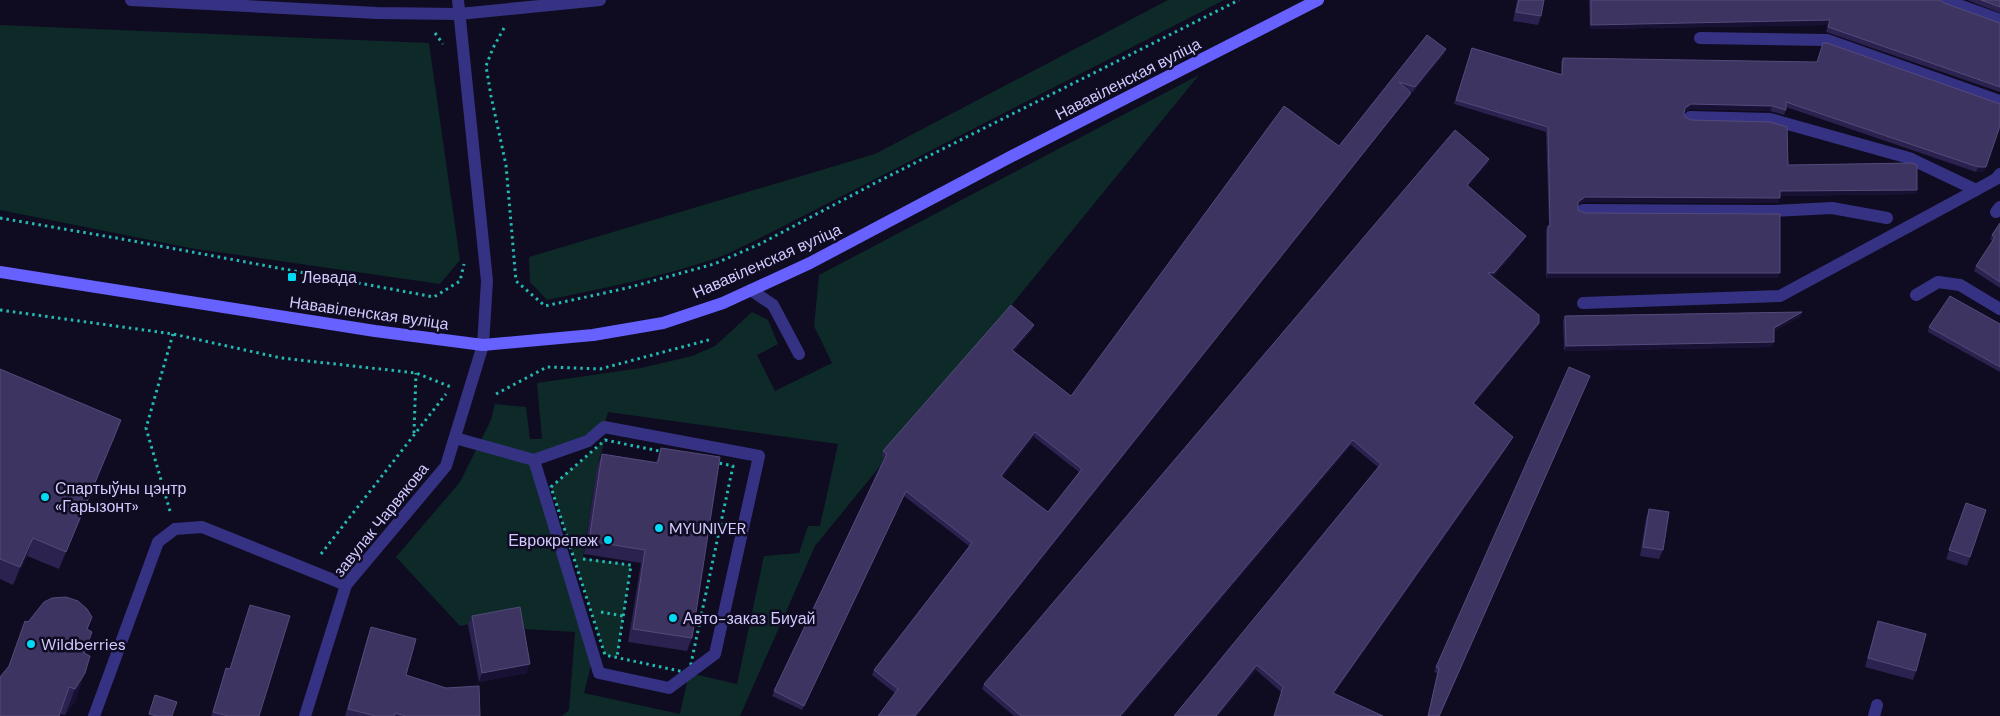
<svg xmlns="http://www.w3.org/2000/svg" width="2000" height="716" viewBox="0 0 2000 716" font-family="'DM Sans',sans-serif">
	<rect width="100%" height="100%" fill="#0f0b20"/>
	<g fill="#0d2a29" fill-rule="evenodd">
		<path d="M1168,0h56l-466,239c-13,6 -27,14 -41,19 -56,19 -113,30 -170,42l-17,-18 -1,-25 346,-103z"/>
		<path d="M0,25l429,18 31,217 -20,24 -250,-36 -190,-38z"/>
		<path d="M1199,75l-384,471 -75,170h-178l7,-6 6,-78 -50,-3 -6,-15 -59,12 -64,-69 64,-75 31,-62 4,-16 31,3 4,32h12l-5,-56 104,-15 51,-12 23,-10 37,-34 16,8 10,24 -21,11 18,36 57,-28 -18,-37 5,-51zM608,412l230,32 -18,82h-12l-9,27 -35,3 -27,128 -48,-11 -9,41 -96,-21 10,-39 -59,-195 69,-32z"/>
		<path d="M605,440l-8,27 -14,91 48,7 -14,93 -12,-3 -54,-168z"/>
	</g>
	<g fill="none" stroke-linecap="round" stroke-linejoin="round">
		<g stroke="#24b9b1" stroke-width="3" stroke-dasharray="2.5 4" stroke-linecap="butt">
			<path d="M504,28l-11,20 -7,18 5,30 15,69 10,116 29,25 82,-18 87,-24 46,-20 117,-62 362,-182"/>
			<path d="M435,33l8,11"/>
			<path d="M0,218l122,21 312,58 26,-16 4,-17"/>
			<path d="M0,310l173,24 108,24 135,15 35,14"/>
			<path d="M496,394l51,-27 53,2 112,-30"/>
			<path d="M414,433l2,-60"/>
			<path d="M605,440l128,26 -44,207 -84,-18 -54,-168z"/>
			<path d="M170,511l-24,-83 27,-94"/>
			<path d="M321,554l125,-160"/>
			<path d="M583,559l48,6 -14,92"/>
			<path d="M601,612l22,4"/>
		</g>
		<g stroke="#363283" stroke-width="12">
			<path d="M131,0l246,13 82,1 141,-14"/>
			<path d="M458,0l29,281 -4,64"/>
			<path d="M1945,0l55,20"/>
			<path d="M1700,38l127,2 173,61"/>
			<path d="M1690,117l80,2 139,39 67,32"/>
			<path d="M1583,210l190,1 59,-3 55,10"/>
			<path d="M1996,212l4,-5"/>
			<path d="M751,290l22,15 26,49"/>
			<path d="M1916,295l22,-13 22,3 40,24"/>
			<path d="M1583,303l197,-7 196,-106 20,-11 4,-5"/>
			<path d="M455,438l79,22 54,-19 16,-14 155,29 -44,198 -46,34 -70,-15 -65,-213"/>
			<path d="M94,716l64,-174 17,-13 27,-2 144,58"/>
			<path d="M1874,716l3,-11"/>
		</g>
		<path stroke="#363283" stroke-width="12" d="M305,716l41,-131 100,-119 37,-121"/>
		<path stroke="#6661ff" stroke-width="12" d="M0,272l375,59 108,14 110,-10 70,-12 60,-20 87,-40 202,-107 306,-156"/>
	</g>
	<g fill="#2b224f" fill-rule="evenodd">
		<path d="M1517,0h27l-3,16 -3,9 -25,-4z"/>
		<path d="M1589,0h351l4,3 56,20v69l-174,-60 2,-7 -238,4z"/>
		<path d="M1967,0h33v13z"/>
		<path d="M1427,35l17,19 -31,38 -5,-1 1,6 -514,596 -23,-18 2,-5 95,-124 -65,-50 -102,214 -30,-14 112,-238 -2,-2 1,-5 151,-126 -2,5 -18,21 57,45 268,-250zM1034,437l45,35 -31,40 -46,-35z"/>
		<path d="M1472,48l89,26v-12l2,-4 254,4 167,110h-8l-190,-65v3l-2,5 -14,-4 -80,-2 -6,3 1,5 6,3 97,45 129,25 -1,4 -136,2 -2,7h-5l-190,-1 -5,3v5l7,3 193,65h-232v-48l2,-4h1l-3,-94 -92,-28z"/>
		<path d="M1489,159l-2,5 -19,22 58,50 -2,4 -31,37 46,46 -2,4 -63,77 37,38 -177,251 -53,-1 -25,-22 -38,46h-44l204,-249 -27,-22 -229,271h-108l-32,-27 2,-5z"/>
		<path d="M2000,223v65l-26,-17 2,-5 17,-25 -3,-2 2,-4z"/>
		<path d="M1802,312l-2,5 -26,14 -2,16 -208,4 -1,-30 2,-5z"/>
		<path d="M2000,324v48l-72,-40 1,-5z"/>
		<path d="M0,369l121,51 -6,17 -56,132 -32,-13 -14,29 -13,-6z"/>
		<path d="M1588,381l-148,335h-12l9,-43 -3,-1 2,-5z"/>
		<path d="M661,448l31,190 -5,13 -59,-9 13,-79 -57,-9 13,-87 5,-13 54,8z"/>
		<path d="M1966,503l20,7 -19,56 -21,-7z"/>
		<path d="M1649,509l14,41 -4,9 -19,-3 6,-38z"/>
		<path d="M250,605l9,111h-48l15,-48 4,1z"/>
		<path d="M472,616l55,57 -48,9 -11,-57z"/>
		<path d="M1878,621l38,50 -3,9 -48,-13 10,-36z"/>
		<path d="M28,622l59,7 5,3 -8,21 -8,47 -11,15 -5,-1 -51,-48z"/>
		<path d="M371,627l35,48 74,41h-135l22,-77z"/>
	</g>
	<g fill="#191134">
		<path d="M1830,20l-2,5 -238,4 1,-4z"/>
		<path d="M1446,49l-2,5 -31,38 2,-5z"/>
		<path d="M1411,93l-2,4 -492,619h-2z"/>
		<path d="M1691,104l81,2 -2,5 -80,-2 -7,3 2,-4z"/>
		<path d="M1489,159l-2,5 -22,26 2,-5z"/>
		<path d="M1978,167h8l-2,5h-8z"/>
		<path d="M1917,190l-1,4 -138,2 2,-5z"/>
		<path d="M1585,197l195,1 -2,5h-5l-190,-1 -7,4 2,-4z"/>
		<path d="M1526,236l-2,4 -31,38 -5,-5z"/>
		<path d="M1548,273h232l-2,5h-232z"/>
		<path d="M1802,312l-2,5 -28,15 2,-4z"/>
		<path d="M1539,323l-2,4 -66,80 2,-4z"/>
		<path d="M1034,325l-2,5 -21,24 1,-4z"/>
		<path d="M1774,342l-2,5 -208,4 2,-5z"/>
		<path d="M121,420l-6,17 -56,132 7,-17z"/>
		<path d="M1035,432l-1,5 -34,44 1,-5z"/>
		<path d="M1513,437l-2,5 -179,255 1,-4z"/>
		<path d="M1353,440l-2,5 -229,271h-2z"/>
		<path d="M906,491l-2,5 -102,214 2,-4z"/>
		<path d="M33,538l-6,18 -14,29 7,-18z"/>
		<path d="M530,664l-3,9 -48,9 3,-9z"/>
		<path d="M1257,665l-1,5 -38,46h-2z"/>
		<path d="M85,673l-9,27 -11,15 10,-26z"/>
	</g>
	<g fill="#3d3462" stroke="#544b7b" fill-rule="evenodd">
		<path d="M1519,0h25l-3,16 -25,-4z"/>
		<path d="M1591,0h349l4,3 56,20v64l-172,-60 2,-7 -239,5z"/>
		<path d="M1981,0h19v7z"/>
		<path d="M1427,35l19,14 -31,38 -16,-5 12,11 -496,623h-37l20,-27 -24,-19 98,-127 -66,-52 -102,215 -30,-15 113,-237 -4,-3 128,-146 23,20 -22,25 59,46 213,-290 55,40zM1035,432l47,37 -34,43 -47,-36z"/>
		<path d="M1823,43h4l173,61v22l-14,41h-8l-192,-65v8l-14,-4 -81,-2 -6,4 -1,5 1,4 6,3 79,2 17,5 1,38 125,-2 4,2v25l-137,1v7h-5l-190,-1 -7,5v8l7,3 195,1v59h-232v-47h2l-2,-99 -92,-27 16,-52 90,27 1,-17 254,4z"/>
		<path d="M1455,130l34,29 -22,26 59,51 -32,37h-6l51,42v8l-66,80 40,34 -180,256 50,23h-109l9,-29 -26,-22 -41,51h-42l207,-252 -28,-24 -233,276h-99l-37,-32z"/>
		<path d="M2000,223v59l-24,-16 19,-29 -3,-2z"/>
		<path d="M1950,296l50,28v43l-71,-40z"/>
		<path d="M1802,312l-28,16v14l-208,4 -1,-30z"/>
		<path d="M1569,367l21,9 -151,340h-11l11,-48 -3,-1z"/>
		<path d="M0,369l121,51 -55,132 -33,-14 -13,29 -20,-8z"/>
		<path d="M661,448l59,9 -28,181 -59,-9 12,-79 -56,-9 13,-87 56,9z"/>
		<path d="M1966,503l20,7 -16,47 -21,-7z"/>
		<path d="M1649,509l20,3 -6,38 -20,-3z"/>
		<path d="M66,597l12,4 9,8 5,8 -5,12 5,3 -8,21 6,3 -5,17 -10,16 -6,-2 -10,29h-59v-39l9,-11 16,-45 3,1 16,-20 8,-4z"/>
		<path d="M250,605l40,11 -31,100h-31l-15,-4 13,-44 4,1z"/>
		<path d="M520,607l10,57 -48,9 -10,-57z"/>
		<path d="M1878,621l48,13 -10,37 -48,-13z"/>
		<path d="M371,627l45,12 -10,36 40,13 33,-2 1,30h-74l-11,-3 -1,3h-18l-28,-7z"/>
		<path d="M155,695l22,7 -5,14h-16l-7,-2z"/>
	</g>
	<g fill="#00daf5" stroke="#0f0b20" stroke-width="2">
		<rect x="287" y="272" width="10" height="10" rx="2.5"/>
		<circle cx="45" cy="497" r="5"/>
		<circle cx="659" cy="528" r="5"/>
		<circle cx="608" cy="540" r="5"/>
		<circle cx="673" cy="618" r="5"/>
		<circle cx="31" cy="644" r="5"/>
	</g>
	<g text-anchor="middle" dominant-baseline="central" stroke-width="5" stroke-linejoin="round" paint-order="stroke">
		<g font-size="16" fill="#d0caff" stroke="#0f0b20">
			<text transform="translate(1128 79) rotate(-27)">Нававіленская вуліца</text>
			<text transform="translate(767 261) rotate(-24)">Нававіленская вуліца</text>
			<text transform="translate(369 313) rotate(8)">Нававіленская вуліца</text>
			<text transform="translate(381 520) rotate(-51)">завулак Чарвякова</text>
		</g>
		<g font-size="16" fill="#d0caff" stroke="#0f0b20" text-anchor="start">
			<text x="302" y="277">Левада</text>
			<text x="55" y="488">Спартыўны цэнтр<tspan x="55" dy="18">«Гарызонт»</tspan></text>
			<text x="669" y="528">MYUNIVER</text>
			<text x="598" y="540" text-anchor="end">Еврокрепеж</text>
			<text x="683" y="618">Авто-заказ Биуай</text>
			<text x="41" y="644">Wildberries</text>
		</g>
	</g>
</svg>
